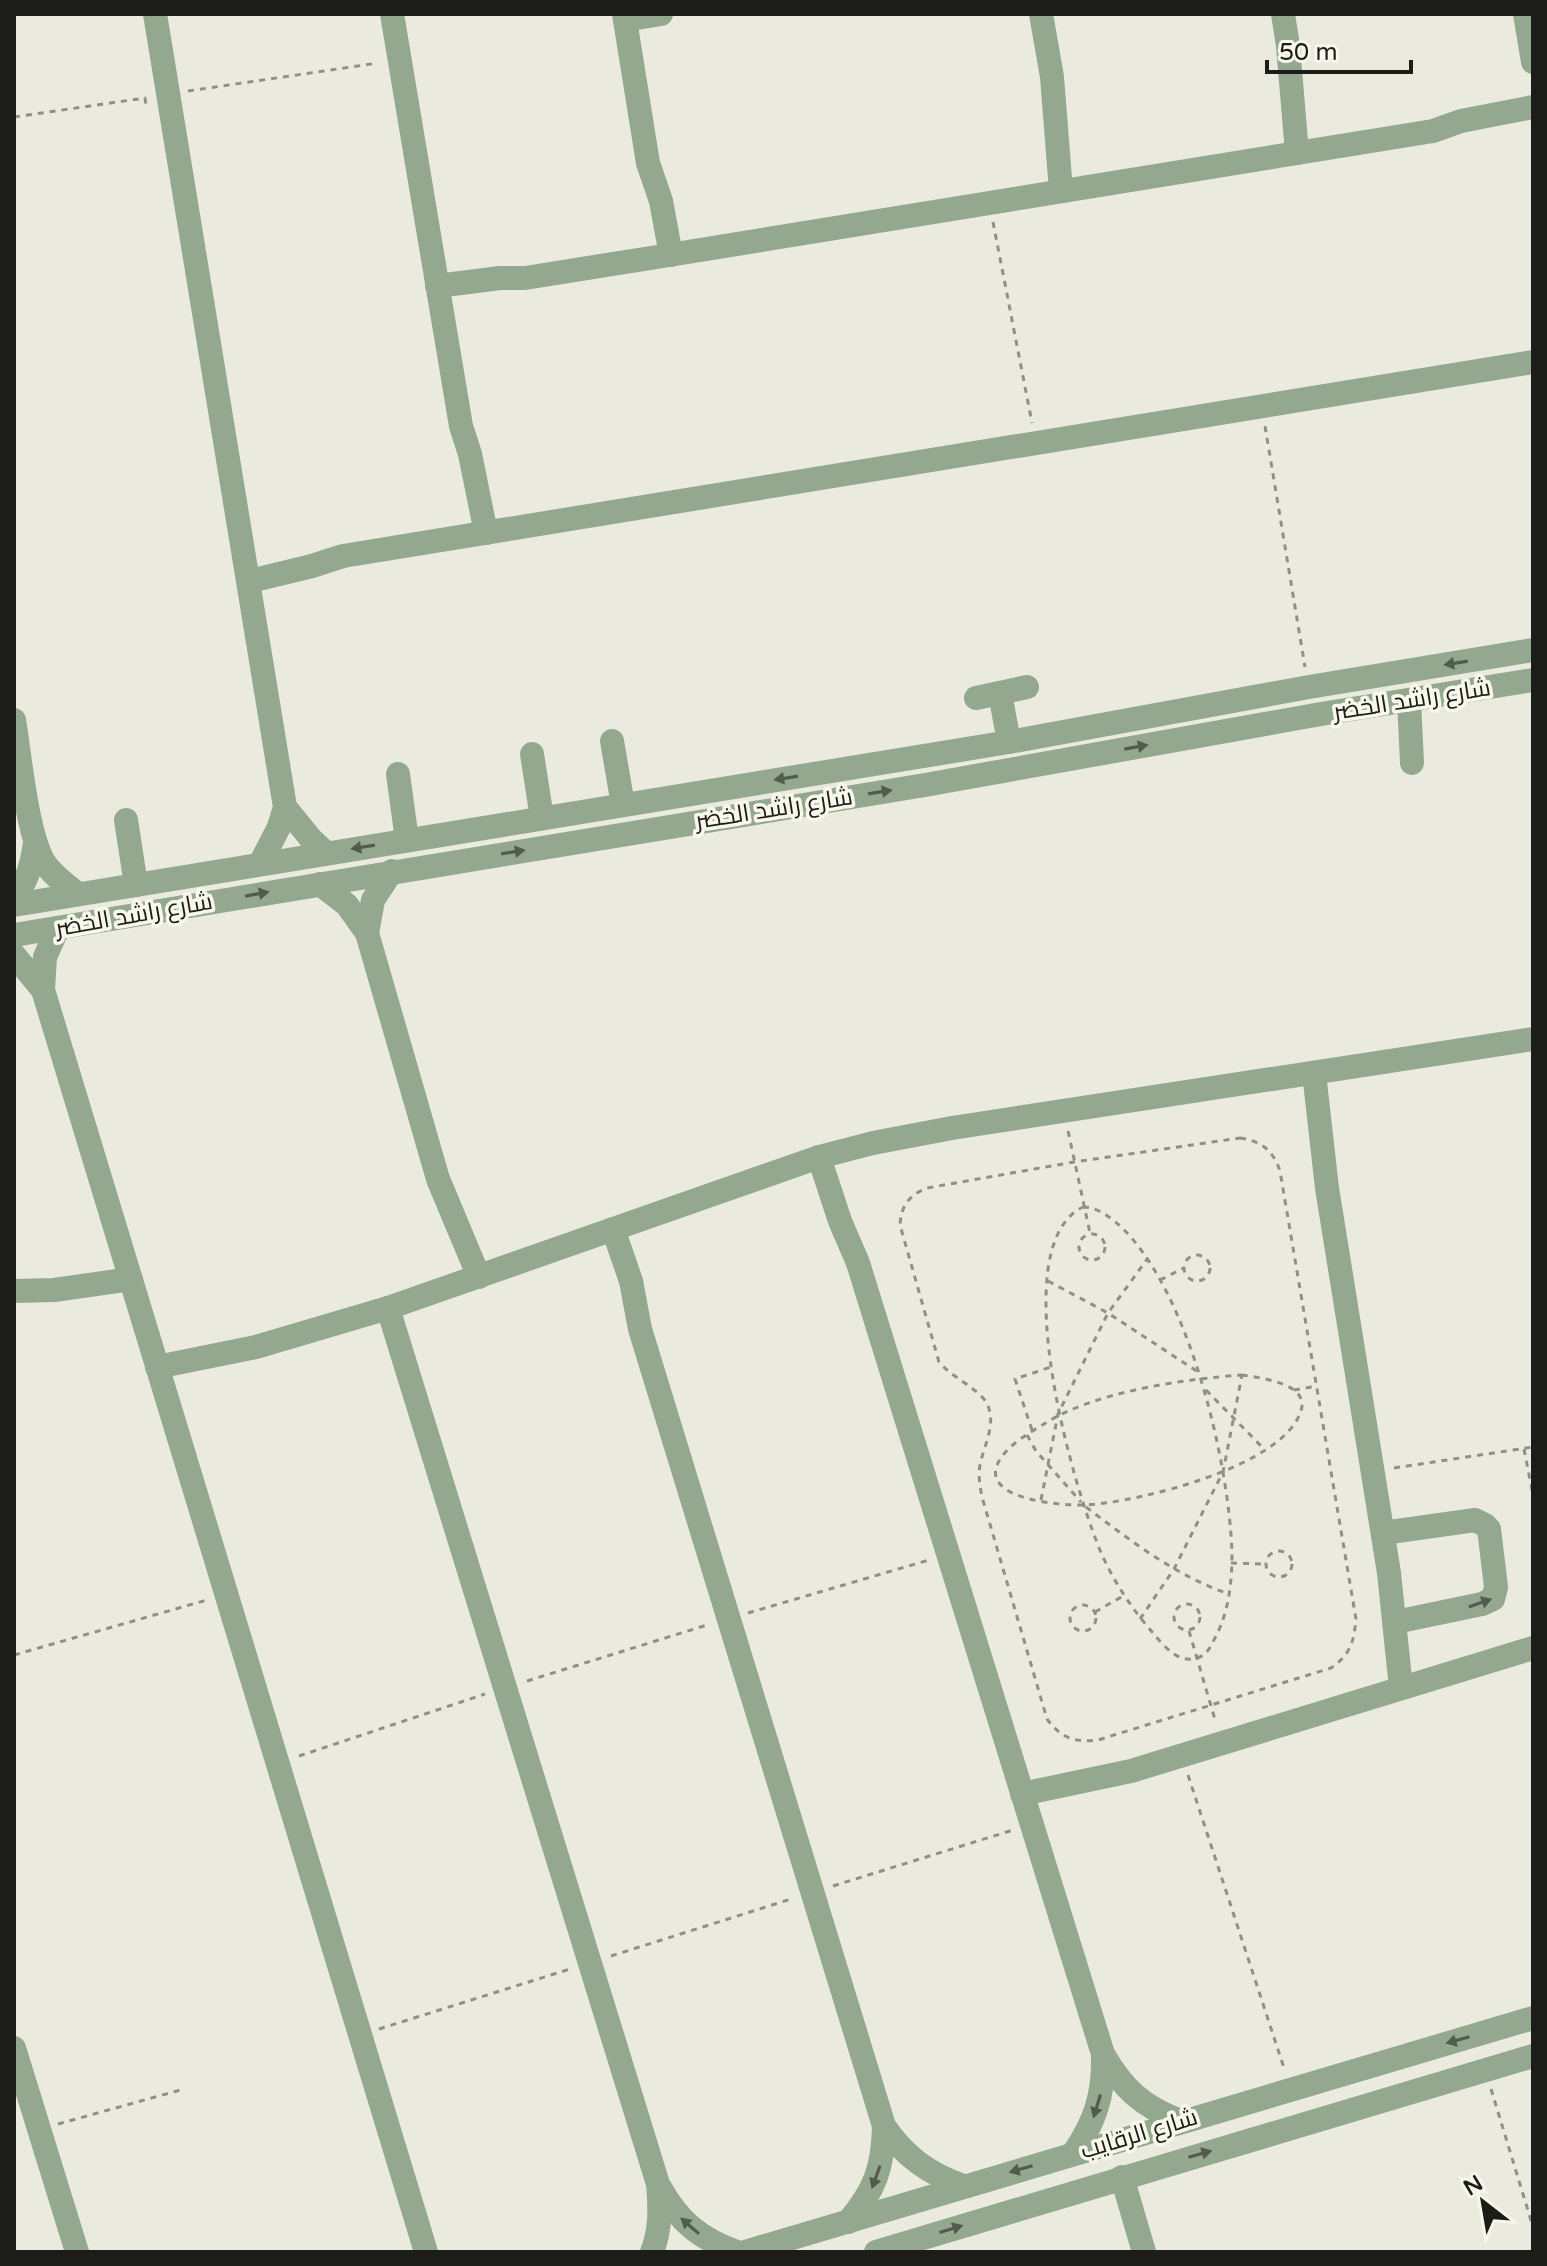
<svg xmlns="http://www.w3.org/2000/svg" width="1547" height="2266" viewBox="0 0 1547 2266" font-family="'Varela Round',Cairo,sans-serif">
	<rect width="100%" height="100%" fill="#eaebde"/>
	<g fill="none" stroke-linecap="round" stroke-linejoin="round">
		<g stroke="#8f9086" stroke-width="3" stroke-dasharray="6 6" stroke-linecap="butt">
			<path d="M188,91l190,-28"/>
			<path d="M14,117l131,-19 1,8"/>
			<path d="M993,222l39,201"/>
			<path d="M1265,426l40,241"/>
			<path d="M1068,1131l22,102"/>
			<path d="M1240,1138c21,3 33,12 40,33l76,448c-2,23 -6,36 -25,49l-233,72c-23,3 -37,-2 -51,-21l-65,-222c-2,-11 -4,-21 -2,-32 4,-21 20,-47 3,-67 -13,-14 -31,-21 -44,-36l-39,-137c1,-19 9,-30 27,-37l147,-26z"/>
			<path d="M1083,1207c14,0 27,10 37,19 69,64 109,235 112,327 0,28 -3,58 -16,83 -5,9 -8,19 -19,22 -19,6 -33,-12 -44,-25 -20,-23 -37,-48 -50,-76 -28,-62 -101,-311 -20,-350z"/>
			<circle cx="1092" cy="1247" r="13"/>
			<circle cx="1197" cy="1268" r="13"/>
			<path d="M1160,1280l24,-12"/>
			<path d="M1048,1281l60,32 90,59"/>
			<path d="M1242,1375c18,3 68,8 59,36 -18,56 -163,91 -215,94 -22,1 -106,-5 -88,-42 8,-17 31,-30 46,-39 49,-32 140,-45 198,-49z"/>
			<path d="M1206,1390l59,60"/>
			<path d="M1294,1390l23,-4"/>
			<path d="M1032,1430l-17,-51 36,-12"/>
			<path d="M1027,1435l9,16 45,51"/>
			<path d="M1524,1449l9,46"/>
			<path d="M1394,1468l139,-21"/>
			<path d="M1041,1500l17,-86 50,-101 40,-55"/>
			<path d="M1086,1507c45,34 90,69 143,87"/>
			<circle cx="1279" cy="1564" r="13"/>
			<path d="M1231,1563l32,1"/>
			<circle cx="1187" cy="1617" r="13"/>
			<circle cx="1083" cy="1618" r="13"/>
			<path d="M1095,1612l28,-16"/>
			<path d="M748,1613l181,-53"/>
			<path d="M1140,1619l34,-50 49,-97 19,-97"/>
			<path d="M1189,1631l27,92"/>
			<path d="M14,1655l193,-55"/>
			<path d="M527,1681l180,-56"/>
			<path d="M299,1756l186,-62"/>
			<path d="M1188,1775l96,293"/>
			<path d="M833,1886l180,-56"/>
			<path d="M611,1956l180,-57"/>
			<path d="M379,2029l191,-60"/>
			<path d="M1491,2089l42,138"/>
			<path d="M58,2124l126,-35"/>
		</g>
		<g stroke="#94a88f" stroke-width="24">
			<path d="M155,14l130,793 -6,20 -19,37"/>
			<path d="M392,14l69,412 9,28 16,79"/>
			<path d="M624,14l24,149 13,38 10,54"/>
			<path d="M1041,14l11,63 9,114"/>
			<path d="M1283,14l5,32 9,107"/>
			<path d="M1525,14l8,48"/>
			<path d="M625,20l36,-6"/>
			<path d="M437,286l63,-8h25l132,-21 776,-126 28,-10 72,-14"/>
			<path d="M250,581l62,-15 31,-10 1190,-194"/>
			<path d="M1000,693l9,49"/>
			<path d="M976,698l51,-11"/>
			<path d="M1409,700l3,63"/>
			<path d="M14,720c6,35 13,118 32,145 9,12 20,20 32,29"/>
			<path d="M612,741l11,64"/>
			<path d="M532,754l10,64"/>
			<path d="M398,774l9,66"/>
			<path d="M285,807l26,32 15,14"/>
			<path d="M126,820l10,65"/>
			<path d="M320,884l27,21 20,28 71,246 41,98"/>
			<path d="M14,897c14,-16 18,-34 21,-54"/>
			<path d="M14,905l995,-163 300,-55 224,-37"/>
			<path d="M58,928l-13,29 -2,33 383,1262"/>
			<path d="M367,933l6,-33 19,-29"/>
			<path d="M14,935l911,-150 396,-71 212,-34"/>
			<path d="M14,955l29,35"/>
			<path d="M1314,1073l13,115 62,385 12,115"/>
			<path d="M819,1157l21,64 18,42 245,791c20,35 39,52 77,67"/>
			<path d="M613,1229l18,52 9,48 244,797c21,31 44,47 79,60"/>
			<path d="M14,1291l40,-1 77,-11"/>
			<path d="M388,1308l270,876c2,24 3,45 -6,68"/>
			<path d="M157,1367l99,-20 132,-39 431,-151 54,-14 79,-15 581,-89"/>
			<path d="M1383,1533l92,-13 10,5 4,4 7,58 -3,12 -11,5 -77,16"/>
			<path d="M1022,1794l109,-23 402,-123"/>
			<path d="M14,2048l63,204"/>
			<path d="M1073,2154c22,-32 31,-59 30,-98"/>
			<path d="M1122,2177l22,75"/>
			<path d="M661,2189c18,33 41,51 76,63"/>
			<path d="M848,2222c27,-32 35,-54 36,-96"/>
			<path d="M745,2252l788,-234"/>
			<path d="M876,2252l657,-196"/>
		</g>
	</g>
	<defs><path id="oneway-solid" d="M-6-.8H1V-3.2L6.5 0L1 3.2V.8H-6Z" transform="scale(2)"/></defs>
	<g fill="#525c4e">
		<use href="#oneway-solid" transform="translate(1456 663) rotate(171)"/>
		<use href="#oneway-solid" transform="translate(1136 747) rotate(-10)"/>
		<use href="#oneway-solid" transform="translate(786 778) rotate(171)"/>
		<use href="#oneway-solid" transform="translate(880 792) rotate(-9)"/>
		<use href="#oneway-solid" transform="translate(363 847) rotate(171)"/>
		<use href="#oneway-solid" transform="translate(513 852) rotate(-9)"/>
		<use href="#oneway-solid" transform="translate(257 894) rotate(-10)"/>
		<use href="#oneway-solid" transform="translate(1480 1603) rotate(-19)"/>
		<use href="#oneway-solid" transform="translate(1458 2040) rotate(164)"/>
		<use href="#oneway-solid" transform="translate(1097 2106) rotate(107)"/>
		<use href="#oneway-solid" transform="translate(1200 2154) rotate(-16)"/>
		<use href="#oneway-solid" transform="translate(1021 2169) rotate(164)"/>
		<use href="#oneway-solid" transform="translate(876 2177) rotate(110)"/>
		<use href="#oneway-solid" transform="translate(690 2226) rotate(-139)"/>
		<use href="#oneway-solid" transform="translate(951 2229) rotate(-17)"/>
	</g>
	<g text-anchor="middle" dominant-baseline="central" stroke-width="7" stroke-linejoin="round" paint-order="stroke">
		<g font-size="24" fill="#1c1d18" stroke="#f7f8eb">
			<text transform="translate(1412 700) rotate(-9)">شارع راشد الخضر</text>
			<text transform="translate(774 809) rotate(-9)">شارع راشد الخضر</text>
			<text transform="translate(134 915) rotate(-10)">شارع راشد الخضر</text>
			<text transform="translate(1139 2134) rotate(-17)">شارع الرقايب</text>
		</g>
	</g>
	<rect width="1547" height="2266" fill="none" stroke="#1c1d18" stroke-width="32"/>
	<g transform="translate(1483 2202) rotate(329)" stroke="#f7f8eb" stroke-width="6" paint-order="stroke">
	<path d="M0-6L14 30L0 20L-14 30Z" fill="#1c1d18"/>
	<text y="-12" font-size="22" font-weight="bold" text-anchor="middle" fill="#1c1d18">N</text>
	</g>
	<path d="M1267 60v12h144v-12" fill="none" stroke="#1c1d18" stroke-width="4"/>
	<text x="1279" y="60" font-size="24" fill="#1c1d18" stroke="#f7f8eb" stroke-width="6" paint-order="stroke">50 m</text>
</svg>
